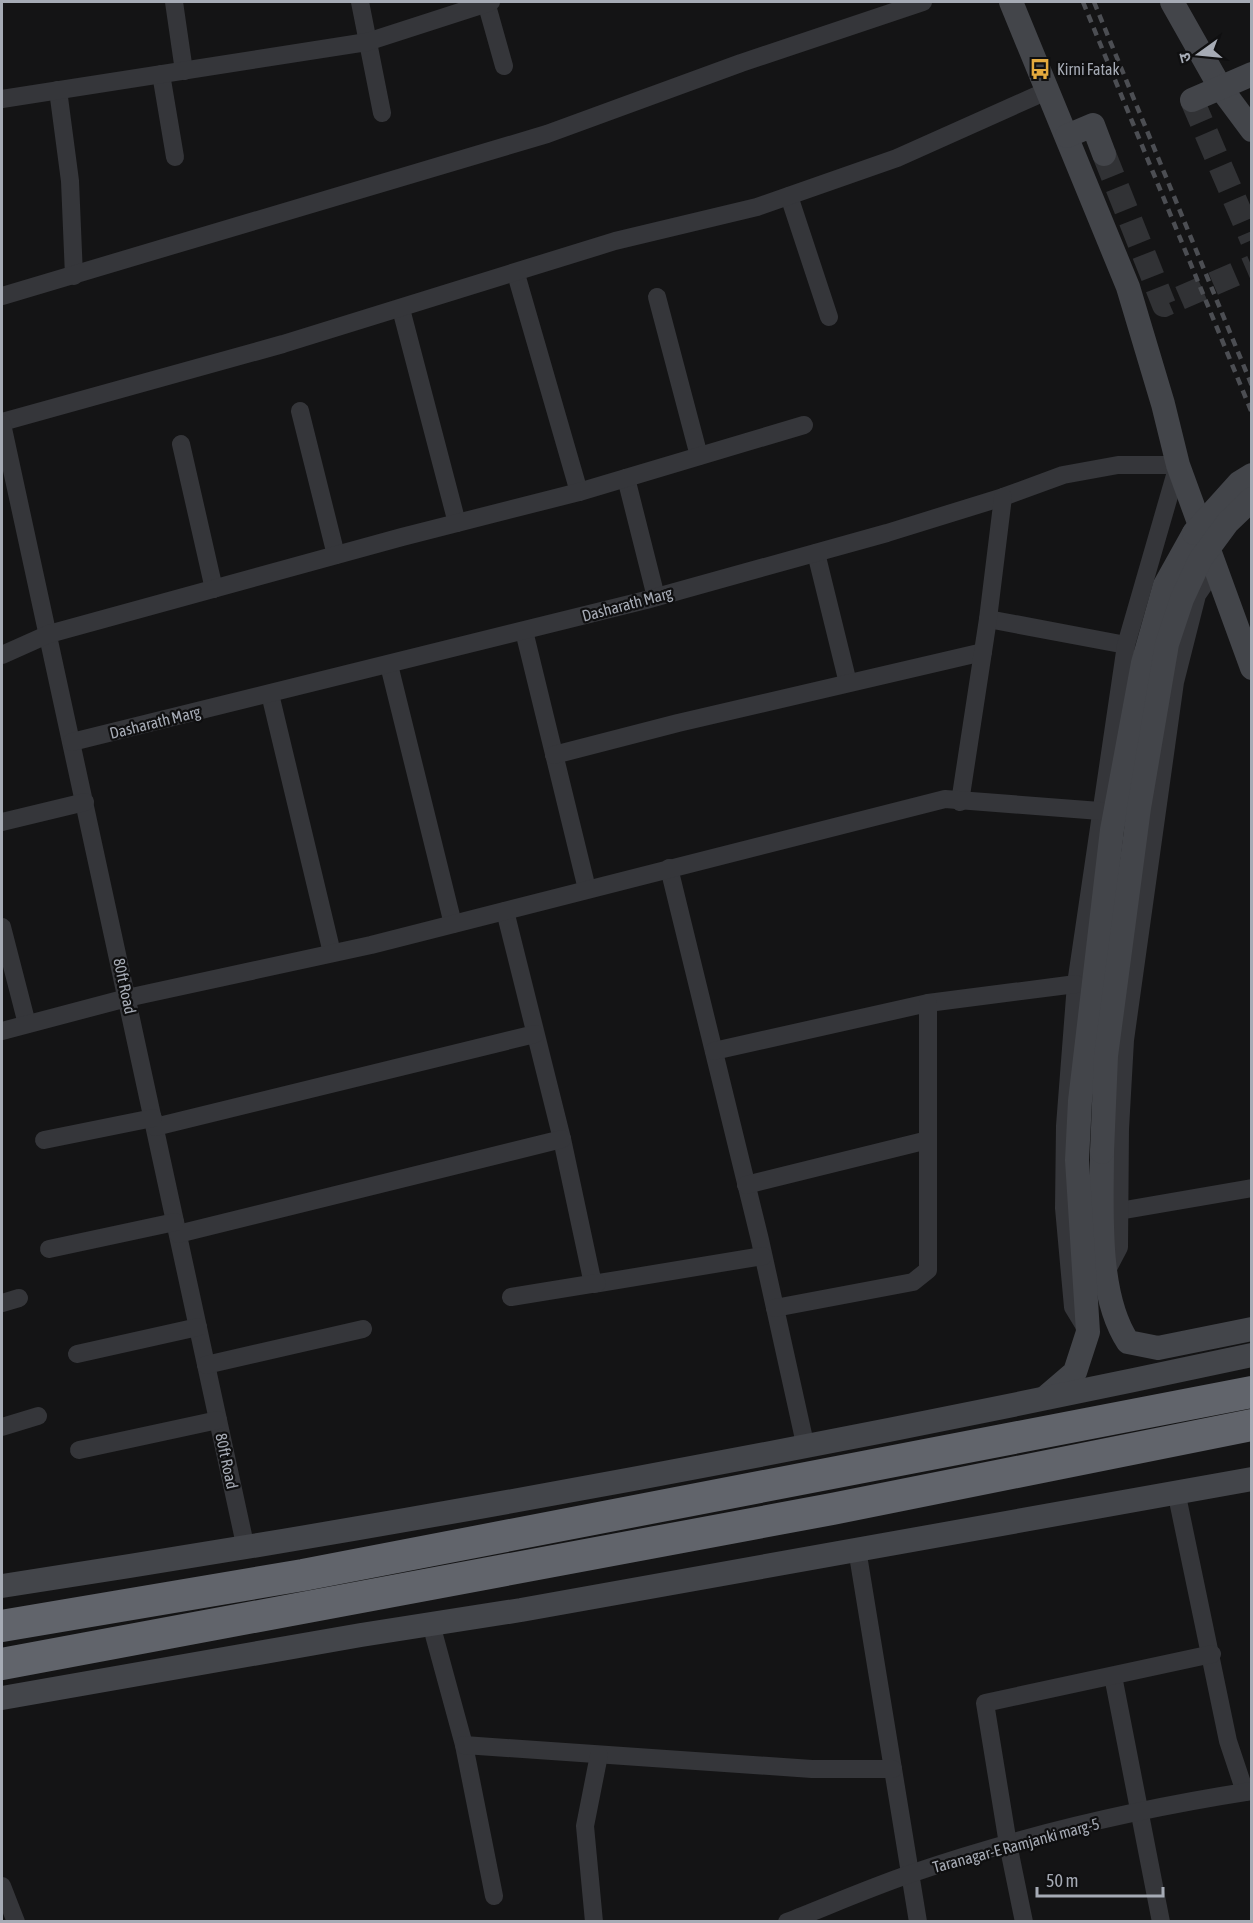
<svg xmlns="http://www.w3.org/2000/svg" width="1253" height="1923" viewBox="0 0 1253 1923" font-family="'Asap Condensed','Noto Sans Devanagari',sans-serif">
	<rect width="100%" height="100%" fill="#141415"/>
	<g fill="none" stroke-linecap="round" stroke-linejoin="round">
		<g stroke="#313235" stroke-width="24" stroke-dasharray="24 12" stroke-linecap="butt">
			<path d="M1192,100l60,140"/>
			<path d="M1104,154l60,151 88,-38"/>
		</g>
		<g stroke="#35363a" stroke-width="18">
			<path d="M174,2l10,69"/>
			<path d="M360,2l22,111"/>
			<path d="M486,2l18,64"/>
			<path d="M161,74l14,83"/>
			<path d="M58,90l12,91 4,95"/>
			<path d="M2,99l365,-57 124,-40"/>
			<path d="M789,196l40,121"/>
			<path d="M516,274l63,218"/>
			<path d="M2,296l545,-162 194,-71 182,-61"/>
			<path d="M657,297l42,159"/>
			<path d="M401,309l56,214"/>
			<path d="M300,411l36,144"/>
			<path d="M2,422l281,-78 332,-103 142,-34 140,-49 152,-68"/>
			<path d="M2,424l244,1125"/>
			<path d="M181,444l33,145"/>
			<path d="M626,478l30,119"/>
			<path d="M816,553l32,130"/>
			<path d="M988,619l138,26"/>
			<path d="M524,631l63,258"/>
			<path d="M2,655l47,-21 353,-97 177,-45 225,-67"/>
			<path d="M389,665l64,259"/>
			<path d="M270,694l62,259"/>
			<path d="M72,742l574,-142 241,-67 116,-36 60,-22 55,-10h60l-52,180 -50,339 -11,142 -1,82 9,99 14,23"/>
			<path d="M554,755l124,-32 305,-71"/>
			<path d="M960,802l28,-183 15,-122"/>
			<path d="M2,822l83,-20"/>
			<path d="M669,868l91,372 46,208"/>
			<path d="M505,911l57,228 31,145 170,-28"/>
			<path d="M2,927l25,97"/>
			<path d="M2,1031l125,-33 244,-53 574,-146 155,12"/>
			<path d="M714,1051l214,-48 148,-19"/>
			<path d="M155,1127l380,-93"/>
			<path d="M44,1140l109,-22"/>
			<path d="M746,1185l182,-45"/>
			<path d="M1119,1211l133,-23"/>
			<path d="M178,1234l384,-95"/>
			<path d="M49,1249l126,-27"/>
			<path d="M1106,1272l13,-25 1,-118 5,-89 50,-358 22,-87 17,-25"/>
			<path d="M511,1297l86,-14"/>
			<path d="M2,1303l17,-5"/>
			<path d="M775,1308l138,-26 15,-12v-267"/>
			<path d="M77,1354l121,-27"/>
			<path d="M206,1365l157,-36"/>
			<path d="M2,1427l36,-11"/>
			<path d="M79,1450l139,-30"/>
			<path d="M1176,1491l52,250 17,51"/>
			<path d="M857,1549l61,373"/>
			<path d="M431,1624l33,121 30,151"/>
			<path d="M1113,1676l48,246"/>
			<path d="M464,1745l348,24h81"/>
			<path d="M2,1886l14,36"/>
			<path d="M594,1922l-9,-96 14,-71"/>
			<path d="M787,1922c41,-16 82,-34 123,-48 111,-38 226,-65 342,-83"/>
			<path d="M1024,1922l-16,-78 -23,-141 227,-49"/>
		</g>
		<g stroke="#43454a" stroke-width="24">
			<path d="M1011,2l117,285 35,117 15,61 74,203"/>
			<path d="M1172,2l48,85 32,43"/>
			<path d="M1192,100l60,-26"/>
			<path d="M1067,136l26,-11 11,29"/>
			<path d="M1102,1152c0,56 -6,142 26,190l30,6 94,-19"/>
			<path d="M1047,1396l28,-24 13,-40 -11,-172 3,-59 32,-271 31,-167 22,-78 29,-52"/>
			<path d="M2,1586c419,-64 835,-142 1250,-231"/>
			<path d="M2,1698l359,-63 160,-25 731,-131"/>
		</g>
		<g stroke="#61646b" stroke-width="32">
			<path d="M2,1626l301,-51 949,-183"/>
			<path d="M2,1664l830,-155 420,-84"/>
		</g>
		<g stroke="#4c4e53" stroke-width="4.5" stroke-dasharray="8 6" stroke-linecap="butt">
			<path d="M1083,2l169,411"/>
			<path d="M1094,2l158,384"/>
		</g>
		<g stroke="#43454a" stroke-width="24">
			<path d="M1194,533l45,-50 13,-8"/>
			<path d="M1102,1152l4,-96 33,-248 28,-164 15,-45 18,-39 28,-38 24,-23"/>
		</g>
	</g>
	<defs>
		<symbol id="bus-bare" viewBox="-9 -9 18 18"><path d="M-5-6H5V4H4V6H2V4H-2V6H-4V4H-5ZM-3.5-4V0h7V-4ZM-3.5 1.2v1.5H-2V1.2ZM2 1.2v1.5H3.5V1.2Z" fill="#e3a93e" stroke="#0f0f10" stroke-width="2.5" paint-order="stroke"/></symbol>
	</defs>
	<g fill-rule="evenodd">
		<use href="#bus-bare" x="1025" y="54" width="30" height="30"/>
	</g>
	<g text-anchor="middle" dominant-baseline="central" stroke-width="4.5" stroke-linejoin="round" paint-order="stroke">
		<g font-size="16" fill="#a6abb5" stroke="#0f0f10" text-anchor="start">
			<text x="1057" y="69">Kirni Fatak</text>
		</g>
		<g font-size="16" fill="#a6abb5" stroke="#0f0f10">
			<text transform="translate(627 604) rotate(-15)">Dasharath Marg</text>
			<text transform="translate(155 722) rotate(-14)">Dasharath Marg</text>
			<text transform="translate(125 986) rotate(78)">80ft Road</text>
			<text transform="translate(227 1461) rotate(78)">80ft Road</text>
			<text transform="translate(1016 1845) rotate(-15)">Taranagar-E Ramjanki marg-5</text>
		</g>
	</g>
	<rect width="1253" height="1923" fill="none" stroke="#a6abb5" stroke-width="6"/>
	<g transform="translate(1199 54) rotate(255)" stroke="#0f0f10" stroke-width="4.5" paint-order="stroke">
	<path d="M0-4.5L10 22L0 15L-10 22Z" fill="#a6abb5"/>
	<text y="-9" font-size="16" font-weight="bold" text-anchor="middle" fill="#a6abb5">उ</text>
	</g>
	<path d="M1037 1887v9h126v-9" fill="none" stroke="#a6abb5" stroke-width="3"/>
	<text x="1046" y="1887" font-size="18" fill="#a6abb5" stroke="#0f0f10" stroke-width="4.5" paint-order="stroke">50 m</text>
</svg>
